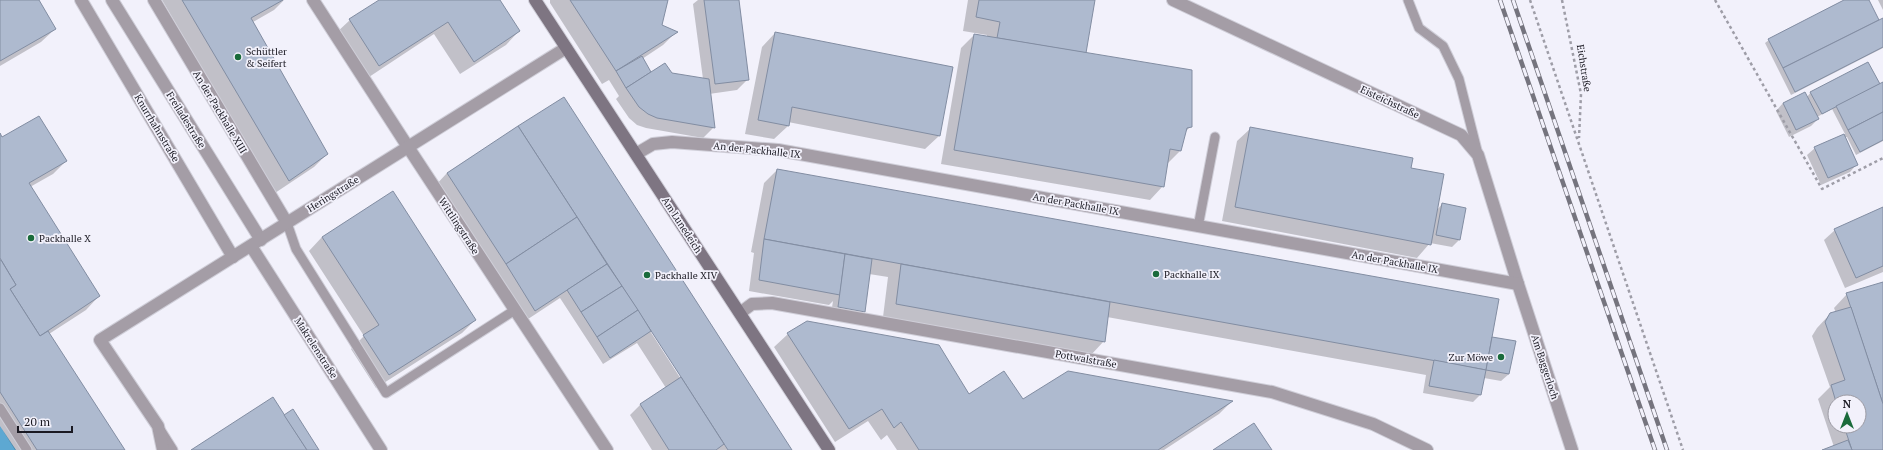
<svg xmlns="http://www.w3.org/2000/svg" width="1883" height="450" viewBox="0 0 1883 450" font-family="'PT Serif',serif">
	<rect width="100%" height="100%" fill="#f2f1fb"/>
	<path fill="#5da8d2" d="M0,426l16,24h-16z"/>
	<g fill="#0003" fill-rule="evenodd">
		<path d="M0,0h38l17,29 -14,13 -41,24z"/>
		<path d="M162,0h122l-10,10 -21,12 74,132 -13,13 -39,26z"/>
		<path d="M381,0h118l20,31 -13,14 -46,29 -26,-40 -68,45 -30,-46 14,-13z"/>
		<path d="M550,0h117l-7,25 16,7 -13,13 -21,14 9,14 20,1 32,5 -10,-75 5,-4h40l10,79 -11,11 -28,4 5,33 -11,11 -57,-10 -9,-3 -8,-7 -13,-19 3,-3 -10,-16 -7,4 -52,-81z"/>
		<path d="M968,0h126l-10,54 107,72 -6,6 -5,19 -13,13 -4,22 -13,14 -209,-36 20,-116 13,-13 13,2v-2l-24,-4z"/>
		<path d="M1846,0h22l10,21 5,-2v29l-92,47 -26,-52 4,-3z"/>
		<path d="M1878,0h5v10z"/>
		<path d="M775,33l177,34 -13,69 -14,13 -137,-27v4l-14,13 -29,-5 17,-87z"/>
		<path d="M1883,83v58l-27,14 -9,-18h-2l12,27 -7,8 -29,13 -14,-30 8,-7 30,-14 -13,-25 -15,8 1,2 -7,7 -22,11 -13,-26 7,-8 22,-10 2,4 4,-5 68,-7z"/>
		<path d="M563,99l228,351h-139l-22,-35 10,-10 26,-17 -29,-45 -34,21 -43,-66 -38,25 -88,-136 13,-14zM651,330l47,72 -1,2 -47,-73z"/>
		<path d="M1251,128l159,41 27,41 5,-6 17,36 -7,7 -22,-4 -13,15 -195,-37 15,-80z"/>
		<path d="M0,135l1,3 65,23 -13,13 -23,13 69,109 -13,14 -37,24 74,116h-108l-15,-24z"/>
		<path d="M777,170l714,168 18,36 -8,7 -17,-3 -4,17 -7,7 -50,-9 3,-18 -319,-58 -3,24 -13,14 -208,-38 5,-40 -19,-3 -5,37 -7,8 -26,-5 2,-13 -4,4 -80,-14 5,-38 -3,-1 13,-69z"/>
		<path d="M1883,208v64l-38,16 -21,-48 11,-10z"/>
		<path d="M322,237l153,83 -13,13 -86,55 -25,-39 13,-13 -55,-85z"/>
		<path d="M1883,283v167h-59l10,-3 -16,-48 12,-12 -18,-51 5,-8 13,-14 6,-1 -2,-5 13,-14zM1835,402h24v24h-24z"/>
		<path d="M788,334l181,61 53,5 209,2 -12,12 -55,36h-267l-10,-15 -6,5 -13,-19 -33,21 -61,-95z"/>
	</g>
	<g fill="#aebacf" stroke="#828da2">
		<path d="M0,0h39l17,29 -56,32z"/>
		<path d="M182,0h101l-32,18 77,136 -39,27z"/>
		<path d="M379,0h121l20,31 -46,31 -26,-40 -69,44 -30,-47z"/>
		<path d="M570,0h98l-6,25 16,7 -62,39z"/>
		<path d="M704,0h35l10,80 -34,4z"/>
		<path d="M979,0h116l-9,53 -89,-15 3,-16 -24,-5z"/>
		<path d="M1844,0h25l10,20 -96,48 -15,-29z"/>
		<path d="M1883,18v29l-88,45 -12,-24z"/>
		<path d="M775,32l178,35 -13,69 -148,-29 -3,19 -31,-6z"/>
		<path d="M974,34l218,36v57l-5,1 -6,23 -11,-2 -6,38 -210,-37z"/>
		<path d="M642,56l9,16 -25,16 -10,-17z"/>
		<path d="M1868,62l12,22 -58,30 -12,-22z"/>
		<path d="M665,63l7,10 37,6 6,49 -58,-10 -9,-4 -9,-7 -13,-19z"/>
		<path d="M1883,82v30l-35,18 -12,-24z"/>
		<path d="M1805,92l14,27 -23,11 -13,-27z"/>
		<path d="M564,97l123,190 105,163h-64l-47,-73 -163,-251z"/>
		<path d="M1883,112v28l-23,12 -12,-22z"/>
		<path d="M39,116l28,45 -38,22 71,113 -60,40 -30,-47 6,-4 -16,-27v-125l2,4z"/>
		<path d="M518,126l59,91 -71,47 -59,-91z"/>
		<path d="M1250,127l163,31 -2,10 33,6 -13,71 -196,-38z"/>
		<path d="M1844,134l14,31 -30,13 -14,-31z"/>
		<path d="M777,169l722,130 -13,71 -722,-131z"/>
		<path d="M393,191l83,129 -87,55 -26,-40 16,-10 -57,-88z"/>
		<path d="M1442,203l24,5 -6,32 -24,-5z"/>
		<path d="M1883,207v59l-27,12 -22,-49z"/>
		<path d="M577,217l30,47 -72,47 -29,-47z"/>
		<path d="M764,239l81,15 -5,41 -81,-15z"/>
		<path d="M845,254l27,5 -7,53 -27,-5z"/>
		<path d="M0,260h1l15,25 -6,4 30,47 8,-5 77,119h-88l-37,-58z"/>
		<path d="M607,264l15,22 -41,26 -14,-22z"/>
		<path d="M901,264l209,38 -5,40 -209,-38z"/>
		<path d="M1883,282v122l-37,-111z"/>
		<path d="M622,286l16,24 -41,27 -16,-25z"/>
		<path d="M1851,307l32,97v46h-31l-8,-24h15v-24h-23l-5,-17 14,-5 -20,-58 5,-9z"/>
		<path d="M638,310l13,21 -41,27 -13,-21z"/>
		<path d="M807,321l132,24 30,49 35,-23 19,28 45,-28 165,30 -75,49h-239l-18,-28 -7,6 -12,-19 -33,20 -62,-96z"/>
		<path d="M1492,337l24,4 -7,33 -23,-4z"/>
		<path d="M1434,360l52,10 -5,25 -52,-9z"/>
		<path d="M681,377l43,67 -8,6h-47l-29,-46z"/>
		<path d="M273,397l34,53h-116z"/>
		<path d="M293,409l26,41h-12l-23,-35z"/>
		<path d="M1254,423l18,27h-59z"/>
		<path d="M1848,440l4,10h-30z"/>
	</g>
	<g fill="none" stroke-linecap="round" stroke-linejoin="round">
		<defs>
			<g id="lane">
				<path d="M1408,0l11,28 24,18 16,33 19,75"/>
				<path d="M287,223l9,26 90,144 129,-83"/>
				<path d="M1198,227l17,-90"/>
				<path d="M0,408l27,42"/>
				<path d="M161,431l12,19"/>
			</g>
			<g id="street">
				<path d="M81,0l152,257"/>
				<path d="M112,0l149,240"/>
				<path d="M154,0l133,223"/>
				<path d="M313,0l95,147 199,303"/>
				<path d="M1173,0l288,135 17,20 40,129 54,166"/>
				<path d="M636,154l17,-10 19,-2 106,8 740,134"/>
				<path d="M251,246l130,204"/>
				<path d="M740,313l12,-9 20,-1 500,89 101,32 54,26"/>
				<path d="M163,450l-5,-24 -58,-86 466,-292"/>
			</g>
			<path id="secondary" d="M535,0l294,450"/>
		</defs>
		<use href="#lane" stroke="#cfced8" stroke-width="11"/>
		<use href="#street" stroke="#cfced8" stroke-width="14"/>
		<use href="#secondary" stroke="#cfced8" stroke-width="14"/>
		<g stroke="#9e9da7" stroke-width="2.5" stroke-dasharray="3 3" stroke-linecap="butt">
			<path d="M1530,0l153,450"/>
			<path d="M1562,0l19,94 -2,44"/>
			<path d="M1715,0l107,189 61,-31"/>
		</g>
		<use href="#lane" stroke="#a49da6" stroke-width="9"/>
		<use href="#street" stroke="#a49da6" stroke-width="12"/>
		<use href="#secondary" stroke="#7e7582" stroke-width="12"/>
		<defs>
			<g id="rail">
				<path d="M1500,0l155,450"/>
				<path d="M1513,0l154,450"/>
			</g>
		</defs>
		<use href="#rail" stroke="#75747e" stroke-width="4.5"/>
		<use href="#rail" stroke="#f2f1fb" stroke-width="3" stroke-dasharray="9" stroke-linecap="butt"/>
	</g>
	<g fill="#1a6b3b" stroke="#f2f1fb" stroke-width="1.5">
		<circle cx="238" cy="57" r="4"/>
		<circle cx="31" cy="238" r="4"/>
		<circle cx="1156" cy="274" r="4"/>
		<circle cx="647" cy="275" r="4"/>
		<circle cx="1501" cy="357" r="4"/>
	</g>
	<g text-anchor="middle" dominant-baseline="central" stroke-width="3.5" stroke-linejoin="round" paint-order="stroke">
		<g font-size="10" fill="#1a1922" stroke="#f2f1fb" text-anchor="start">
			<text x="246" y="51">Schüttler<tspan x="246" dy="12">&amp; Seifert</tspan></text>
			<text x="39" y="238">Packhalle X</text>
			<text x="1164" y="274">Packhalle IX</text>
			<text x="655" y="275">Packhalle XIV</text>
			<text x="1493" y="357" text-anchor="end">Zur Möwe</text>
		</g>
		<g font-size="10" fill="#1a1922" stroke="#f2f1fb">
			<text transform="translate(1584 68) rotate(81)">Eichstraße</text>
			<text transform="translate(1390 102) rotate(25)">Eisteichstraße</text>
			<text transform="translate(220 112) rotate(59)">An der Packhalle XIII</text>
			<text transform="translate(186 120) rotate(58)">Freiladestraße</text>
			<text transform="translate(157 128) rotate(59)">Knurrhahnstraße</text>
			<text transform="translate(757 150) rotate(6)">An der Packhalle IX</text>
			<text transform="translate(333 194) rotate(-32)">Heringstraße</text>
			<text transform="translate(1076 204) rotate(10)">An der Packhalle IX</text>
			<text transform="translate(682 225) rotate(57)">Am Lunedeich</text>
			<text transform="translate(459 226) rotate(57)">Wittlingstraße</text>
			<text transform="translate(1395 262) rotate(10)">An der Packhalle IX</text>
			<text transform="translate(316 348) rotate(57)">Makrelenstraße</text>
			<text transform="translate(1086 359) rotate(10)">Pottwalstraße</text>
			<text transform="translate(1545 367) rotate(72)">Am Baggerloch</text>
		</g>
	</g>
	<g transform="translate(1847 414)"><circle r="19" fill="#f2f1fb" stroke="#9c9ba4"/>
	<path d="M0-3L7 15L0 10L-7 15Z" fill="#1a6b3b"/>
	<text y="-6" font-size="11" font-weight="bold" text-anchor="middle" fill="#1a1922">N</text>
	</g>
	<path d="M18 426v6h54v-6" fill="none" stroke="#1a1922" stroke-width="2"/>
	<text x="24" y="426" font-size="12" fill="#1a1922" stroke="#f2f1fb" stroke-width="3" paint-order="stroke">20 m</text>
</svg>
